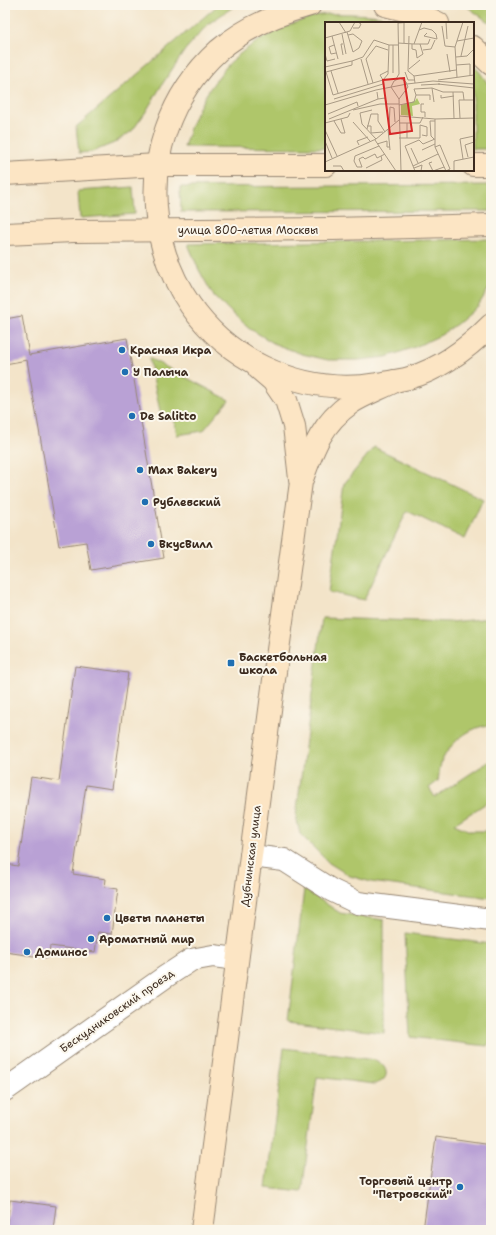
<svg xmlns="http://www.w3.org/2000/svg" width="496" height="1235" viewBox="0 0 496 1235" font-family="'Shantell Sans',sans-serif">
	<rect width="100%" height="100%" fill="#fbf7ec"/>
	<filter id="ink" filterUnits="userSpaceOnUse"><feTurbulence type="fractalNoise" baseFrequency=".025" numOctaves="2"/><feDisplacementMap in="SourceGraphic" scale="8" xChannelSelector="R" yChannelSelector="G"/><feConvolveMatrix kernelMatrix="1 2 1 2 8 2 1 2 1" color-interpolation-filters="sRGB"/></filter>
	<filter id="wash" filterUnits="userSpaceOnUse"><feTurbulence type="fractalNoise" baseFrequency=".012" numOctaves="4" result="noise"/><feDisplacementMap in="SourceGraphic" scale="16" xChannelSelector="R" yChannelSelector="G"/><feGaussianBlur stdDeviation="0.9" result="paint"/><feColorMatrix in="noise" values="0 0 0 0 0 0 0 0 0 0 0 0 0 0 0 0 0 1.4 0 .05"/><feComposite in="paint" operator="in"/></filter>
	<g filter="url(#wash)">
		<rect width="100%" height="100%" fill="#f3e4c9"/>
		<g fill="#afc66b" stroke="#757844">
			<path d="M218,5h18l-28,19 -23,26 -22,33 -18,30 -13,18 -18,12 -22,9 -13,1 -3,-26z"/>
			<path d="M465,5h23l3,3v16z"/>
			<path d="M353,14c18,1 38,2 55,9h-82v125l-142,-1c8,-29 20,-53 39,-76 3,-4 6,-8 10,-11 22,-21 58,-38 87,-45 10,-2 23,-1 33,-1z"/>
			<path d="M473,66l6,5 12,17v61h-18z"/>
			<path d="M491,185v26l-310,1 -1,-25z"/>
			<path d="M133,187l2,27 -55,4 -2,-27z"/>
			<path d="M491,239v46l-13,21 -20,17 -17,12 -26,12 -29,10 -27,3h-31l-26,-6 -27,-10 -23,-14 -20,-17 -19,-18 -14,-25 -11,-26z"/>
			<path d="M149,358l80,42 -26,31 -26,4 -4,-21 -12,2z"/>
			<path d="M374,447l109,52 -18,40 -58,-28 -43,89 -35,-8 15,-108z"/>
			<path d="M322,618l129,4 40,-4v107c-21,1 -42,18 -50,38 -2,6 -2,13 -3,18l-9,7 6,9 56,-37v40l-37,24 16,7h21v67l-120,-16 -21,-6 -21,-13 -29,-29 -4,-18z"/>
			<path d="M304,889l36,24 44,7v113l-96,-12z"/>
			<path d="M405,933l86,11v96l-4,6 -77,-9z"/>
			<path d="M284,1048l91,12c14,6 16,21 -1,24l-57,-7 -15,115 -36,-4z"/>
		</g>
		<g id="blocks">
			<g fill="#b9a1d5">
				<path d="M22,316l7,39 98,-17 37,220 -73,12 -5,-28 -27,4 -32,-186 -22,4v-45z"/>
				<path d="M75,666l53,7 -16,116 -26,-4 -13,89 33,5 -1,8 13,2 -6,45 -14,-2 -3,20 -45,-6 -2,12 -43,-6v-88l13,2 13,-89 28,4z"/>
				<path d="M436,1137l55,8v85h-68z"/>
				<path d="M10,1200l46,6 -3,24h-47z"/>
			</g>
		</g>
	</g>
	<g filter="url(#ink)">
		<use href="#blocks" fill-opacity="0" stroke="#978774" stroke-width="1"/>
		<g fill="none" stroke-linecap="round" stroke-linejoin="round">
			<defs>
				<g id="minor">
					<path d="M251,856l33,4 47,30 27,13 133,17"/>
					<path d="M5,1090l160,-113 26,-17 22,-4 24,3"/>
				</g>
				<g id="secondary">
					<path d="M310,5c-33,9 -64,22 -91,45 -101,91 -78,258 44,317 36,17 74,24 114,17 10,-2 21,-3 32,-6 32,-9 59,-30 82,-53"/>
					<path d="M385,5l32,8 21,10"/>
					<path d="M473,47l18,17"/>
					<path d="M473,165h18"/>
					<path d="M5,174l152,-9h169"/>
					<path d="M5,234l69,-3 259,-2 158,-4"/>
					<path d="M259,369l14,12 13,19 8,26 6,53"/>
					<path d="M202,1230l73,-558 26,-190c12,-33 20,-58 50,-79 12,-8 31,-15 44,-22"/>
				</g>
			</defs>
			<use href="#minor" stroke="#978774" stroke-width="24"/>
			<use href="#secondary" stroke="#978774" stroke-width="24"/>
			<use href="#minor" stroke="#fff" stroke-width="22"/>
			<use href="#secondary" stroke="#fce5c4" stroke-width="22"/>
		</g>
	</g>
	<g fill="#1f6fb2" stroke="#fbf7ec" stroke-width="1.5">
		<circle cx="122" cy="350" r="4"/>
		<circle cx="125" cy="372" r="4"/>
		<circle cx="132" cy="416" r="4"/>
		<circle cx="140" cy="470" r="4"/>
		<circle cx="145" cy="502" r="4"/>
		<circle cx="151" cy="544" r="4"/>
		<rect x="227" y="659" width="8" height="8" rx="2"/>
		<circle cx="107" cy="918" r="4"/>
		<circle cx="91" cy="939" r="4"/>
		<circle cx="27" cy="952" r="4"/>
		<circle cx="460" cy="1187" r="4"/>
	</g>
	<g text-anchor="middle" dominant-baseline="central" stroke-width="4" stroke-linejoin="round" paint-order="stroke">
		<g font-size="11" fill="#3b2a1e" stroke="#fbf7ec">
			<text x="248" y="230">улица 800-летия Москвы</text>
			<text transform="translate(251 856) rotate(-83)">Дубнинская улица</text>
			<text transform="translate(117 1011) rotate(-35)">Бескудниковский проезд</text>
		</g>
		<g font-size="11" font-weight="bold" fill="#3b2a1e" stroke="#fbf7ec" text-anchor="start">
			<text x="130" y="350">Красная Икра</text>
			<text x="133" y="372">У Палыча</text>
			<text x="140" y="416">De Salitto</text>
			<text x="148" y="470">Max Bakery</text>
			<text x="153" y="502">Рублевский</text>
			<text x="159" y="544">ВкусВилл</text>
			<text x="239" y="657">Баскетбольная<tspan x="239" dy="13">школа</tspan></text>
			<text x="115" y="918">Цветы планеты</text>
			<text x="99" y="939">Ароматный мир</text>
			<text x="35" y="952">Доминос</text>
			<text x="452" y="1181" text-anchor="end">Торговый центр<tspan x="452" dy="13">"Петровский"</tspan></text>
		</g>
	</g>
	<g transform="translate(325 22)">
		<rect width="149" height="149" fill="#f3e4c9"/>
		<path d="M92,76l3,6 -8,2 1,10 -12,-1v-10l14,-4z" fill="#afc66b"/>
		<path fill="none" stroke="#a99a85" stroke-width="1" d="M14,0l7,11M121,0l1,17M73,1l15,-1M79,1v20M117,4l3,20 10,1M28,6h6l2,-4 -3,-2M94,8l5,-2 8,2 4,4 1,5 -13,-3 3,-3M22,10l6,20 6,-4 3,-7 -9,-7 -5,1M17,12l4,20M7,14l6,23M84,14l-1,35 6,5 1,7M0,16l25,-7 5,-9M132,19l17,-3M73,21l16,1 8,-22M87,22v5l4,1 1,8 6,-4 -3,-10M89,22h14l2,-5M9,23l-5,2 2,7 5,-1M68,23v28M98,28l8,-1 4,-9M0,32l2,7 8,-2M122,32l3,18M18,33l-2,-11h2M136,34l7,-30M131,35l11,-1 7,-7M36,37l7,25M27,39l11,-4 11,-17 15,5M131,43l14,-1v12M0,45l27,-6v4l-26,7 7,23M84,47l11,-9M6,49l7,22M63,49l-8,4 3,5 5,-6 1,-29h9M80,50l3,8h7M89,54l42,-6M132,55l-2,-30 8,-25M71,57l3,-5 -1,-52M113,58l36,-5M48,61l-7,-24 10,-13 12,4M113,62l36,4M96,63l19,-1M107,66l11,4h20l1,8M52,70l1,7 7,-1 2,6M128,70l1,26M8,73l50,-15v4l-49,15M116,73v3l13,-2M74,77l9,-12 -2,-5 -6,-4 -6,3 -3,6 8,12 2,72M105,78v-5h-14l-2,-6 18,-1 2,14M99,82h-3v8h4v5M0,83l51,-15 31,-6 26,-3 41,3M74,83l15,-3 2,-7M28,88l27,-6h19M47,88l-12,3 2,11 14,15M3,92l29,-12 1,4M74,94l36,3 39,-1M135,96l-1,-18h15M4,97l49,-20M110,97v28l11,24M9,99l7,12h4l-4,-14M28,100l17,19M0,101l23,-6 2,-4M74,101h21l3,-6M82,101v15M95,103l7,2v9l-5,-1M42,104h4v7l12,-1M64,106l1,-21 4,1 1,14M42,107l4,-15h7v7l7,11M63,107l2,21M0,108l12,26M74,116h21v-13M109,117l-3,-3 -1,-15h5M50,118l21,31M0,119l7,17M52,122l10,-3v6h3M34,123l-2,-4 11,-4M54,124l-24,10 -1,5 3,6h5l-3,-8 4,-2 2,2 10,-5 2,4 8,-4M110,125l5,-2 10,24 -4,2M86,126l7,15M97,128l13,-6M143,135l-3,-12 9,-3M138,137l-3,-20 14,-3M0,140l51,-23 23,-19M107,140l-3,1 4,8 11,-4M8,144h8l3,5M88,144l25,-12M41,146l16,-8 -1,-4M89,146l8,-3 -1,6M90,149l-10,-25 14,-6 4,4 12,-5M129,149v-10l20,-4"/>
		<path fill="#d62828" fill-opacity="0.15" stroke="#d62828" stroke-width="2" d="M79,56l8,53 -22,3 -7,-54z"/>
		<rect width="149" height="149" fill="none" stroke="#3b2a1e" stroke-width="2"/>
	</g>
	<rect width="496" height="1235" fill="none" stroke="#fbf7ec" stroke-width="20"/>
</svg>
